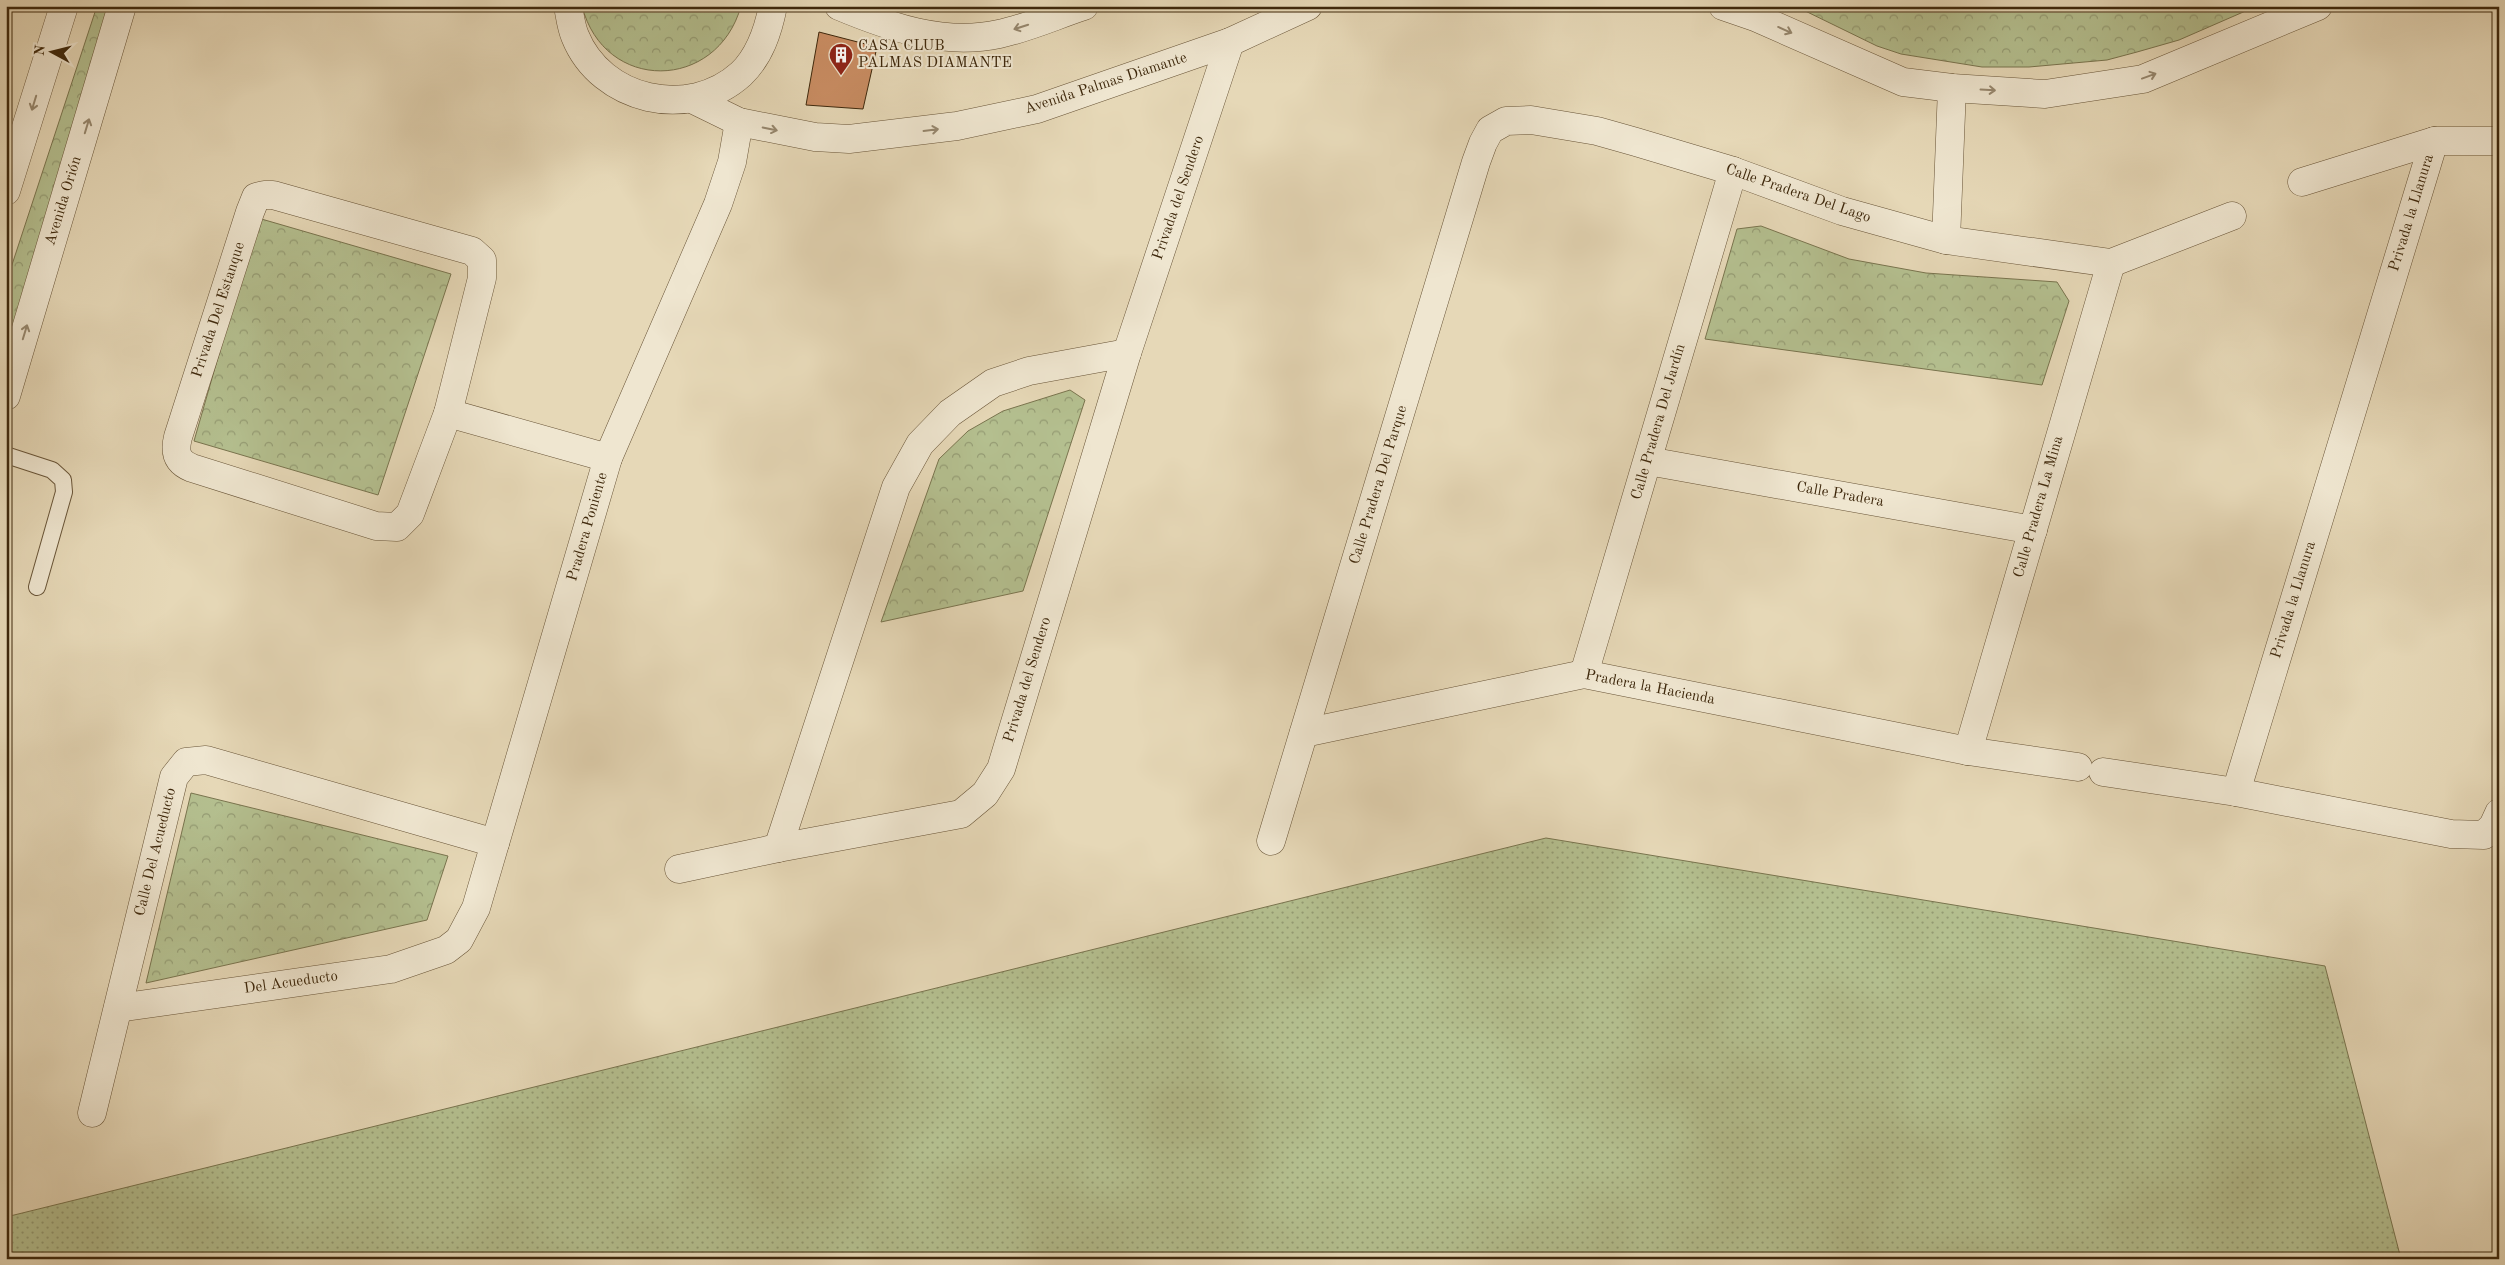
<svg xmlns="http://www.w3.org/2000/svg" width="2505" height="1265" viewBox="0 0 2505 1265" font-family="'Old Standard TT',serif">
	<defs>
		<pattern id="grass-dots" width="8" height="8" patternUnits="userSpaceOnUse" patternTransform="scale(1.25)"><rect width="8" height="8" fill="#b4bf8f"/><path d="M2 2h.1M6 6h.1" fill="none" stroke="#949b73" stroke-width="1.8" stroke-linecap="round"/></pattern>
		<pattern id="forest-crowns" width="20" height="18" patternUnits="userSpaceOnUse" patternTransform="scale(1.25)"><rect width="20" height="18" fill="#b4bf8f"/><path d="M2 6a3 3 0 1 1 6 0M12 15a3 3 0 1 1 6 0" fill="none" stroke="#949b73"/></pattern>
	</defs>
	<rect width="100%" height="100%" fill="#e6d8b7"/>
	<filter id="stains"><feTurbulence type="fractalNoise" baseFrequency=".004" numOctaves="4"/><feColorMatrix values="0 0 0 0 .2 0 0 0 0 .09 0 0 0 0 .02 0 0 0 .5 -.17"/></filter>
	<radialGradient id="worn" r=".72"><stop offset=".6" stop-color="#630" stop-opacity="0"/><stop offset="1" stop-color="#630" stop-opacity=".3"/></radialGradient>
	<path fill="url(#grass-dots)" stroke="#79744e" d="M1546,838l779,128 76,293h-2395v-42z"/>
	<g fill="url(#forest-crowns)" stroke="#79744e">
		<path d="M97,6h19l-110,364v-87z"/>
		<path d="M582,6h159c-24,86 -137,87 -159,0z"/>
		<path d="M1795,6h462l-78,34 -42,12 -30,8 -78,7h-47l-81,-13 -24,-8z"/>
		<path d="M258,218l193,56 -73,221 -184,-54z"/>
		<path d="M1761,226l88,33 77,14 131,9 12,19 -27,84 -337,-46 32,-110z"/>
		<path d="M1070,390l15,10 -62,191 -142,31 58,-163 29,-28 35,-20z"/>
		<path d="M191,793l257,63 -21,64 -281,63z"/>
	</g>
	<path fill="#c98d63" stroke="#3e280c" d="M819,32l58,15 -14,62 -57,-4z"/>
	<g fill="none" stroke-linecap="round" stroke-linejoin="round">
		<defs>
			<path id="service" d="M6,455l46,15 11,10 1,12 -27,95"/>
			<g id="minor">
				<path d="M2302,182l132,-41h65"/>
				<path d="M264,195h9l199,56 10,9v18l-34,135 -38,101 -13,13 -21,-1 -184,-58c-15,-6 -18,-15 -14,-31l72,-225 6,-15z"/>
				<path d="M1946,240l6,-152"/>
				<path d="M448,413l160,45"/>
				<path d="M1648,461l385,69"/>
				<path d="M1584,674l149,-503"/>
				<path d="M1304,733l280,-59 384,77 110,16"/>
				<path d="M1968,751l143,-488"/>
				<path d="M2103,772l133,20 215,42 33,1 9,-9 6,-13"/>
				<path d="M2236,792l198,-651"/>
				<path d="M1271,841l205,-679 7,-19 7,-13 16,-9 25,-1 66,11 39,11 97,29 109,40 104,29 165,23 121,-47"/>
				<path d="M778,848l118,-361 24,-43 30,-31 43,-30 36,-12 98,-18"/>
				<path d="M679,869l99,-21 183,-34 24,-20 16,-25 126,-416 103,-311"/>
				<path d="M118,1008l273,-39 55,-19 13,-10 17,-32 132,-450 110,-254 14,-42 7,-40"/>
				<path d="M92,1113l82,-336 12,-15 20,-2 289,83"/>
			</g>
			<g id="tertiary">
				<path d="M568,6c2,10 3,21 7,30 26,65 114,85 166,38 19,-18 27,-43 32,-68"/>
				<path d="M839,6c50,21 105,40 160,28 29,-6 57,-19 85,-28"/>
				<path d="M1723,6l32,11 148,65 49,6 93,6 98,-15 175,-73"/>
				<path d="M692,99l47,23 76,15 34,2 108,-13 80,-17 193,-67 78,-36"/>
				<path d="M6,191l58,-185"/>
				<path d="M6,396l116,-390"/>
			</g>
		</defs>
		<use href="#service" stroke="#685437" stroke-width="18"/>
		<use href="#minor" stroke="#685437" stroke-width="29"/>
		<use href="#tertiary" stroke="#685437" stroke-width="29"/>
		<use href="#service" stroke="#efe6d0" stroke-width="16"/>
		<use href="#minor" stroke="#efe6d0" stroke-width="28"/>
		<use href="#tertiary" stroke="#efe6d0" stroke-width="28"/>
	</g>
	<defs><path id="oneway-shaft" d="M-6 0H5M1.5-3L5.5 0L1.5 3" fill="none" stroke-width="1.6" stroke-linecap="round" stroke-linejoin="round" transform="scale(1.25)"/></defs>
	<g stroke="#96876e">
		<use href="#oneway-shaft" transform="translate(1021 27) rotate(162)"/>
		<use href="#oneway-shaft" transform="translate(1785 30) rotate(24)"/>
		<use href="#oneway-shaft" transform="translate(2149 76) rotate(-20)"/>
		<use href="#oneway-shaft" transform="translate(1988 90) rotate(3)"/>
		<use href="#oneway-shaft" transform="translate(34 103) rotate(107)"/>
		<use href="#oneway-shaft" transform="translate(87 126) rotate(-73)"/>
		<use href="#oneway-shaft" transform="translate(770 129) rotate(12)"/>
		<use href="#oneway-shaft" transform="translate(931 130) rotate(-7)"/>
		<use href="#oneway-shaft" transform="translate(25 332) rotate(-73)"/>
	</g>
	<defs>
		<symbol id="building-pin" viewBox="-11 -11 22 30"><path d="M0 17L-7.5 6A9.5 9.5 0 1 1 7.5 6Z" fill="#8f2418" stroke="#efe6d0"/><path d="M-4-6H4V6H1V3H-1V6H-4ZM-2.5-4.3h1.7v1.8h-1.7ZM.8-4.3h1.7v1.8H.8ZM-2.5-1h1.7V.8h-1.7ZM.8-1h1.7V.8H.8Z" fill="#fff"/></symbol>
	</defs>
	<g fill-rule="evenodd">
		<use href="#building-pin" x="827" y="41" width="28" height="38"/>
	</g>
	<g text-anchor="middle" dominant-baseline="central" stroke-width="4" stroke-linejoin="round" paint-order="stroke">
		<g font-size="15" fill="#3e280c" stroke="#efe6d0" text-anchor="start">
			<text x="858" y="46">CASA CLUB<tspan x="858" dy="17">PALMAS DIAMANTE</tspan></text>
		</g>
		<g font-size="15" fill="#3e280c" stroke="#efe6d0">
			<text transform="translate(1106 84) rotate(-18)">Avenida Palmas Diamante</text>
			<text transform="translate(1798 194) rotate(19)">Calle Pradera Del Lago</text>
			<text transform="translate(1179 198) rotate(-71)">Privada del Sendero</text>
			<text transform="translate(64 201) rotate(-73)">Avenida Orión</text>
			<text transform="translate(2412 213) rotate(-73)">Privada la Llanura</text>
			<text transform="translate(219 310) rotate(-72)">Privada Del Estanque</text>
			<text transform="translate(1659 422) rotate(-74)">Calle Pradera Del Jardín</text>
			<text transform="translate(1379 485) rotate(-73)">Calle Pradera Del Parque</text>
			<text transform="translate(1840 495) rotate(10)">Calle Pradera</text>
			<text transform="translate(2039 507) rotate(-74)">Calle Pradera La Mina</text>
			<text transform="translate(588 527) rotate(-74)">Pradera Poniente</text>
			<text transform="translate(2294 600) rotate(-73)">Privada la Llanura</text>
			<text transform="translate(1028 680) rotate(-73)">Privada del Sendero</text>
			<text transform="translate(1650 688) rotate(11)">Pradera la Hacienda</text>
			<text transform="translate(156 852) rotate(-76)">Calle Del Acueducto</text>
			<text transform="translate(291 983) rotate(-8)">Del Acueducto</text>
		</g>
	</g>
	<rect width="2505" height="1265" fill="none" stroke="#e6d8b7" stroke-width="25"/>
	<rect x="8" y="8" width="2490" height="1250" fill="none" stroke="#3e280c" stroke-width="2.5"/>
	<rect x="12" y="12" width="2480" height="1240" fill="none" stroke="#3e280c"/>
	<g transform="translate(52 52) rotate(277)" stroke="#efe6d0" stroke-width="4" paint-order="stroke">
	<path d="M0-4L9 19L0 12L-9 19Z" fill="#3e280c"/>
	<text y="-8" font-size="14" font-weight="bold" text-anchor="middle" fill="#3e280c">N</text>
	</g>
	<rect width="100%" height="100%" filter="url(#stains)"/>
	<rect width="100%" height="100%" fill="url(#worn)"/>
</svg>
